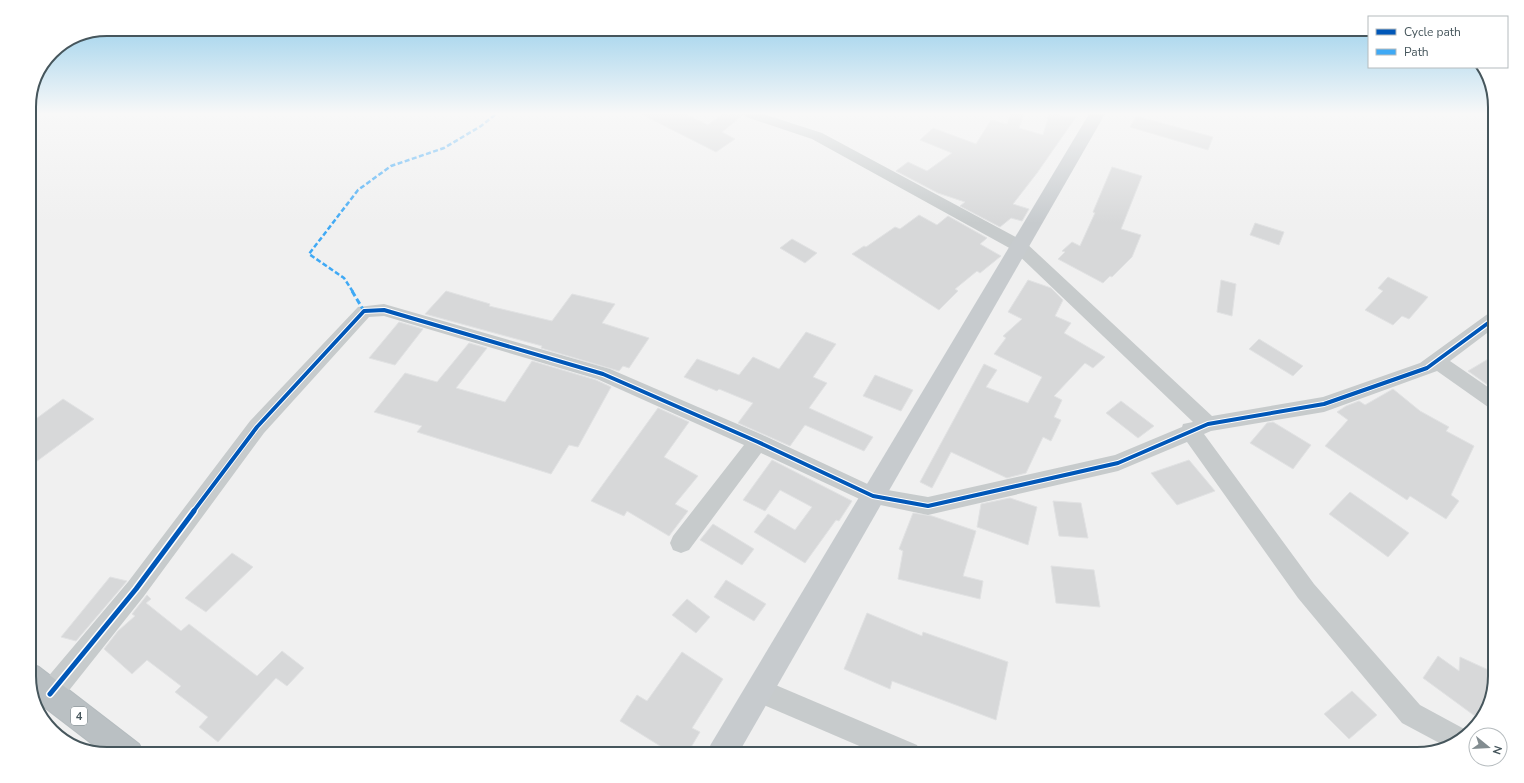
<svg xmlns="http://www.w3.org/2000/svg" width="1524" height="783" viewBox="0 0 1524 783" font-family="'Nunito Sans',sans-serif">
	<rect width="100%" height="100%" fill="#f0f0f0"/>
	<g fill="#d7d8d9" stroke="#e1e2e3">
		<path d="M641,114h44l23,11 14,-11 21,1 -21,17 13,7 -19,13z"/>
		<path d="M1011,114h13l-5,14 24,7 6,-21 27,3 -39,56 -24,31 16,5 -7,12 -11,-3 -11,9 -40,-21 5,-4 -27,-9 -42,-22 12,-9 19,9 25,-18 -32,-13 13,-12 43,16 15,-24 16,4z"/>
		<path d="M1136,116l77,21 -5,13 -78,-23z"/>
		<path d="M1112,167l30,9 -21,53 20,6 -9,22 -20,20 -2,-1 -7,7 -45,-24 7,-7 -3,-1 10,-9 8,4 15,-33 -2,-1z"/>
		<path d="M919,215l18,10 11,-9 39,22 -7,6 21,12 -21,17 -3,-2 -22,18 3,2 -19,19 -87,-56 12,-8 2,1 29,-20 5,2z"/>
		<path d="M1255,223l29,9 -5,13 -29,-10z"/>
		<path d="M792,239l25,14 -12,10 -25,-15z"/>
		<path d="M1388,277l40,20 -19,22 -7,-3 -9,9 -28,-15 18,-19 -5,-3z"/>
		<path d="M1028,280l23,8 12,12 -8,16 16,7 -7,10 41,24 -12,11 -8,-5 -31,33 8,4 -8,17 7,3 -10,21 -8,-4 -17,36 -19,5 -56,-26 -19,36 -12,-6 64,-118 13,6 -11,17 42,16 14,-26 -48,-23 12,-16 -3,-2 19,-17 -14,-7z"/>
		<path d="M1221,280l15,4 -4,32 -15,-4z"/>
		<path d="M446,291l44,13 -1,2 63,15 20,-27 43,10 -13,19 47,15 -20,30 -6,-2 -4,5 -78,-23 1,-2 -117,-32z"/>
		<path d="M399,322l24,7 -28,36 -26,-7z"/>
		<path d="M806,332l30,12 -23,33 14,6 -18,25 64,29 -9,14 -59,-26 -15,21 -52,-23 15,-20 -34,-14 -2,2 -33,-14 13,-18 42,16 14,-18 26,12z"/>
		<path d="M1259,339l44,27 -10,10 -44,-27z"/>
		<path d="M469,343l18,5 -31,40 49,14 27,-41 64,19 15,7 -33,60 -9,-2 -18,29 -134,-42 5,-6 -48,-14 31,-39 32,9z"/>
		<path d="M1495,355v35l-27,-19z"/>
		<path d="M875,375l38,15 -12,21 -38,-15z"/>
		<path d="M1393,389l27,22 29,16 -3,4 28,15 -23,49 8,6 -13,18 -36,-23 -3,4 -82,-54 23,-26 -11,-8 9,-6 13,-5 6,4z"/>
		<path d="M63,399l31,20 -65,48v-43z"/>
		<path d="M1121,401l33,25 -16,12 -32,-25z"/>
		<path d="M658,408l31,14 -25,35 34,19 -23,28 13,7 -19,25 -42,-25 -3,5 -33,-15z"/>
		<path d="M1273,422l38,23 -18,24 -43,-26 17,-20z"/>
		<path d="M772,460l80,41 -13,20 -3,-1 -31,43 -51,-31 14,-18 27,16 17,-23 -32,-17 -15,21 -22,-11z"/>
		<path d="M1189,460l26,31 -38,14 -26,-32z"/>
		<path d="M1350,492l59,41 -21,24 -59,-43z"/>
		<path d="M1010,498l27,9 -9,38 -51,-18 4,-23z"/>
		<path d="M1053,501l28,2 7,35 -29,-2z"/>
		<path d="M913,513l19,3 44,15 -13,45 20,5 -3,18 -82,-20 5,-28 -4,-2z"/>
		<path d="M713,524l41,25 -12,16 -42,-25z"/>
		<path d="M232,553l21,14 -47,45 -21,-14z"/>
		<path d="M1051,566l43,4 6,37 -44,-4z"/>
		<path d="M110,577l17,4 -51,60 -15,-4z"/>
		<path d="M726,580l40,24 -12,17 -40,-24z"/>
		<path d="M147,595l4,4 -5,4 35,28 8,-7 68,52 25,-25 22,17 -17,18 -11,-8 -58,64 -19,-15 9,-10 -33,-25 6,-6 -34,-26 -15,14 -28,-25 14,-18 17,-15 -3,-2z"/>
		<path d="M687,599l23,18 -14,16 -24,-18z"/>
		<path d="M867,613l55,23 1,-4 85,30 -12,58 -104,-39 -2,8 -46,-20z"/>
		<path d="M682,652l41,27 -31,49 8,4 -13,22h-14l-53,-33 17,-26 10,6z"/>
		<path d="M1438,656l21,15 1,-14 35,16 -8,38 -8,8 -56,-41z"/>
		<path d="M1352,691l25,24 -28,24 -25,-25z"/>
	</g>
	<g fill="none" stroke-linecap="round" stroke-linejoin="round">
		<defs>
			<path id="highway" d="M29,663l10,4 100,77 5,10 -40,-1 -69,-53 -6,-19z"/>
		</defs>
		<use href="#highway" stroke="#b5bcbf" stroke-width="2"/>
		<g fill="#c7cbcc" fill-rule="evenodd">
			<path d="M744,114h19l59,19 203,109 187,174 111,-19 97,-34 69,-50 6,-1v15l-45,34 45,31v18l-7,-3 -51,-36 -113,41 -113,19 -7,3 110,150 106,121 48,26 -12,12 -11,3 -43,-23 -104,-125 -111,-156 -69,29 -190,44 -62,-13 -105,-49 -72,97 -8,3 -8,-3 -3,-7 3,-7 71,-91 -147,-66 -213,-63 -15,1 -105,116 -120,163 -85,107 -9,3 -9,-3 -3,-9 3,-9 87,-103 122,-161 108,-114 26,-3 226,65 155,67 111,52 52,9 187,-42 67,-28 1,-3 10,-2 -180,-172 -201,-111 -66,-22z"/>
			<path d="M759,678l158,67 4,9h-43l-128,-55 -3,-9 3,-9z"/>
		</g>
		<path fill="#c7cbce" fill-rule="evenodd" d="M1089,114h16l-367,640h-32l5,-10z"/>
		<use href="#highway" fill="#bac0c3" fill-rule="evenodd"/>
		<path stroke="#3fa9f5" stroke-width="2.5" stroke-dasharray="5 2.5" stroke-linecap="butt" d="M353,292l-9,-14 -35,-24 49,-64 33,-24 53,-18 37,-22 15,-12"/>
		<path stroke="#3fa9f5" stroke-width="3" stroke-dasharray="6 3" stroke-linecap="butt" d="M352,291l12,20"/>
		<defs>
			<path id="cycleway-far1" d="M193,512l64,-85 107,-116 20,-1 219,64 155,68 115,54 55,10 190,-43 90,-39 116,-20 103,-36 68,-50"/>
			<path id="cycleway" d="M50,694l86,-105 58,-78"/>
		</defs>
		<use href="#cycleway-far1" stroke="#fff" stroke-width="6"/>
		<use href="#cycleway" stroke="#fff" stroke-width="8"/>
		<use href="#cycleway-far1" stroke="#0057b8" stroke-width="4"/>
		<use href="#cycleway" stroke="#0057b8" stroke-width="5"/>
	</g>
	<linearGradient id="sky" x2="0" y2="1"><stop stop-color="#8ecbea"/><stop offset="0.51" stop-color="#f8f8f8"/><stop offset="1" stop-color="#f8f8f8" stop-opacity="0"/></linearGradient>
	<rect width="1524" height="223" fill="url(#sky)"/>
	<g text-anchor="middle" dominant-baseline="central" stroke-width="3" stroke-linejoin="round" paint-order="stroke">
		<rect fill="#fff" stroke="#7e898d" stroke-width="1" x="71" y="707" width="16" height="18" rx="3"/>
		<g font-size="11" font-weight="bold" fill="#46565c">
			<text x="79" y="716">4</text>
		</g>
	</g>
	<path d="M0 0H1524V783H0ZM107 36H1417A71 71 0 0 1 1488 107V676A71 71 0 0 1 1417 747H107A71 71 0 0 1 36 676V107A71 71 0 0 1 107 36Z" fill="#fff" fill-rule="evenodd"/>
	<path fill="none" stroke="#46565c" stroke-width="2" d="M107 36H1417A71 71 0 0 1 1488 107V676A71 71 0 0 1 1417 747H107A71 71 0 0 1 36 676V107A71 71 0 0 1 107 36Z"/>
	<rect x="1368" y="16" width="140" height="52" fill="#ffffff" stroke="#b5bbbe"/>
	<rect x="1376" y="29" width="20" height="6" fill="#0057b8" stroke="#b5bbbe"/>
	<text x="1404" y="36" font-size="12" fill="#46565c">Cycle path</text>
	<rect x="1376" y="49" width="20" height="6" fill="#3fa9f5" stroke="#b5bbbe"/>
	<text x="1404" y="56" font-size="12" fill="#46565c">Path</text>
	<g transform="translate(1488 747) rotate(108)"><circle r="19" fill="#ffffff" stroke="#b5bbbe"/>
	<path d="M0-3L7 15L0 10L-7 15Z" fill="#828c90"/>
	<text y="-6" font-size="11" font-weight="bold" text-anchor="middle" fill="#46565c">N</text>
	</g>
</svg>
